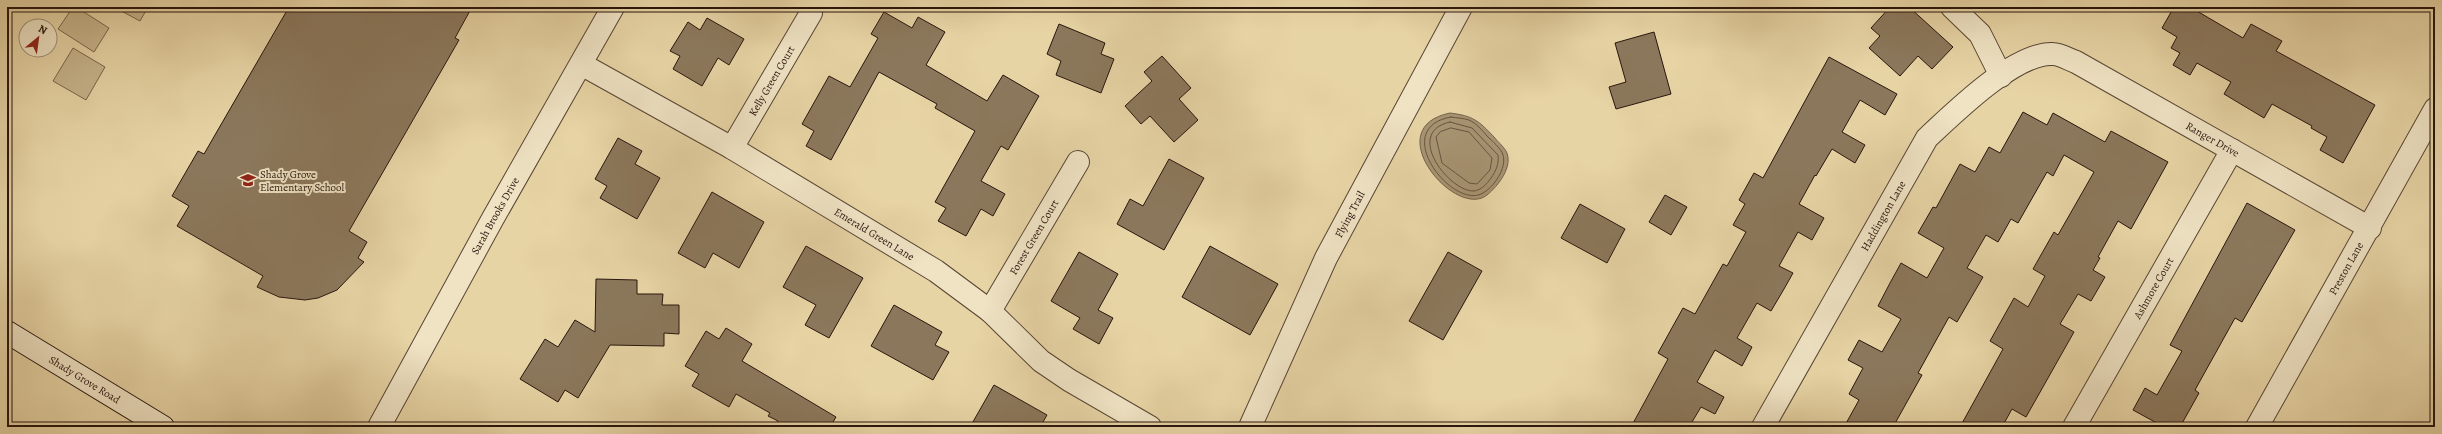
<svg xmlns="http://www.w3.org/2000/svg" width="2442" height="434" viewBox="0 0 2442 434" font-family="Alegreya,serif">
	<rect width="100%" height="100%" fill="#e7d4a5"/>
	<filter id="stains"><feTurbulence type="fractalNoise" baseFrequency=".005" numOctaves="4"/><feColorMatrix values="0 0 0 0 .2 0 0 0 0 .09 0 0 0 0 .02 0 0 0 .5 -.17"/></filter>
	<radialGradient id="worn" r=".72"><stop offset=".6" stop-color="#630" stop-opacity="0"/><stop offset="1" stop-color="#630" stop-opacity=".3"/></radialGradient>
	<g fill="#c7b48b" stroke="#78644c">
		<path d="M73,7h3l33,21 -15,24 -36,-23z"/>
		<path d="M114,7h34l-8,14z"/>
		<path d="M73,48l32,19 -19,33 -33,-19z"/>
	</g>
	<path fill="#a69371" stroke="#746149" d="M1450,113c23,3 28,7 44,24 3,4 9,9 12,14 8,15 -8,35 -19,44 -31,25 -110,-67 -37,-82z"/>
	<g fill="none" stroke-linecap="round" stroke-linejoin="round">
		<g stroke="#67543f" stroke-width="1">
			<path d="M1451,117c6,1 12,1 18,3 7,3 13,10 18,16 5,5 14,12 16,19 4,13 -9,32 -20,38 -30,18 -95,-65 -32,-76z"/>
			<path d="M1450,122l22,6 26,27c1,9 -2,16 -7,23 -4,6 -10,12 -17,13 -25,1 -71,-59 -24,-69z"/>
			<path d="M1451,128l18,4 23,26 -2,12 -13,14 -8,-1 -27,-20 -6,-26 4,-5z"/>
		</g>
	</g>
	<g fill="#8b785c" stroke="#28150d">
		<path d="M289,7h183l-17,31 4,2 -110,191 18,11 -9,16 6,4 -27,28 -19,8 -13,2 -26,-3 -22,-10 6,-11 -86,-50 12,-20 -17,-10 26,-45 6,3z"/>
		<path d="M1890,7h19l44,40 -21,22 -14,-13 -18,20 -31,-28 11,-12 -9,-8z"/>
		<path d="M2174,7h16l53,31 8,-14 31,17 -6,10 99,54 -32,58 -23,-13 7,-13 -16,-9 1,-2 -40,-22 -8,14 -40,-24 7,-12 -34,-19 -7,12 -17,-10 7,-12 -9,-5 6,-11 -15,-9z"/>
		<path d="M884,12l28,16 6,-11 27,15 -19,33 61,36 16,-26 36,21 -31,54 -7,-4 -20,35 24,13 -12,22 -12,-7 -15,27 -28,-15 8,-13 -11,-6 40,-71 -40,-23 2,-4 -58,-32 -48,88 -25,-14 8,-15 -12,-7 27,-48 21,11 28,-49 -7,-4z"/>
		<path d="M707,18l37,21 -15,26 -11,-7 -16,28 -29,-17 7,-13 -10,-5 18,-29 12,8z"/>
		<path d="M1059,24l46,19 -4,11 13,5 -13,34 -45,-18 5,-14 -14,-7z"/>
		<path d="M1654,32l17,62 -55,15 -7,-22 17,-5 -11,-39z"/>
		<path d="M1162,56l29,32 -12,11 19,21 -24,22 -24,-26 -9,8 -16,-18 27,-25 -8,-9z"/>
		<path d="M1829,57l68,37 -12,21 -25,-15 -18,32 23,13 -10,18 -23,-14 -16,27 -1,-1 -16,29 25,14 -12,22 -14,-8 -19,34 14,7 -9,16 -13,22 -14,-8 -20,35 15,9 -10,19 -27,-16 -18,32 27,15 -9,17 -14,-7 -12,20h-58l37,-68 -10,-6 25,-45 12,6 28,-50 4,2 19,-34 -13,-7 12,-21 -6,-4 15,-27 9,5z"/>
		<path d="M2023,112l24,13 6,-12 52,29 6,-11 57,31 -37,67 -13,-8 -20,36 2,1 -7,12 12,7 -14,24 -13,-7 -18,30 14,8 -48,85 -14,-8 -10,18h-42l43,-78 -13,-8 24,-43 14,9 17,-31 -12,-7 21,-37 4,3 36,-63 -30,-17 -11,21 -6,-4 -29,51 -7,-4 -13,23 -12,-7 -19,33 16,9 -26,45 -8,-5 -31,56 4,2 -29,52h-49l15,-27 -10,-6 14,-26 -15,-8 11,-20 23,12 19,-33 -23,-13 12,-23 11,-20 26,15 17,-30 -26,-15 15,-26 3,1 24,-44 15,8 14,-25 11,6z"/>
		<path d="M618,138l24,13 -7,13 25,14 -23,41 -37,-21 7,-12 -12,-7z"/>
		<path d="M1169,159l35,19 -40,72 -47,-26 13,-25 13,7z"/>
		<path d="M712,192l52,30 -25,46 -26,-15 -8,15 -27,-15z"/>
		<path d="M1665,195l22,12 -16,28 -22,-13z"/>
		<path d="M2247,203l48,27 -53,92 -7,-4 -40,72 4,3 -19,34h-16l-31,-17 12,-22 12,7 25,-44 -12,-6z"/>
		<path d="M1580,204l45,25 -18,34 -46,-25z"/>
		<path d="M806,246l57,32 -34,60 -24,-13 11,-20 -33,-18z"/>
		<path d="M1210,246l68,38 -28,51 -68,-38z"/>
		<path d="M1079,252l39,22 -20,36 15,8 -14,26 -26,-15 7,-11 -29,-17z"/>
		<path d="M1448,252l34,19 -39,69 -34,-19z"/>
		<path d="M596,279l41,1v14h26l-1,11h17v29l-15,-1v13l-54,-1 -32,53 -13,-8 -7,12 -38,-23 25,-40 13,8 17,-27 20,12z"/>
		<path d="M894,305l48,27 -7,13 14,7 -16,28 -62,-34z"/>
		<path d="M726,328l26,16 -10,17 94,56 -6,10h-55l3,-6 -10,-5 2,-3 -34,-19 -7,13 -37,-21 7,-12 -14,-8 21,-35 13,8z"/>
		<path d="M994,385l53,30 -7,12h-70z"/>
	</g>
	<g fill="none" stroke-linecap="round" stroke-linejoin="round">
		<defs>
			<g id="minor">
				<path d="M1952,7l28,27 21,42"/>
				<path id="s1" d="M581,64l151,84 204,123 54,40 51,50 28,19 81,47"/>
				<path id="s2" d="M732,148l79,-135"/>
				<path id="s3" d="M990,311l88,-149"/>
				<path id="s4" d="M379,427l113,-207 121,-213"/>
				<path id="s5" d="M1250,427l76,-169 135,-251"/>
				<path id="s6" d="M1763,427l164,-289c27,-25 88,-86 126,-84 7,0 17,6 23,8l294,166"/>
				<path id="s7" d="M2074,427l158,-277"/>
			</g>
			<g id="tertiary">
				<path id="s8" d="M2257,427l178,-318"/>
			</g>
			<g id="secondary">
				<path id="s9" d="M7,332l156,95"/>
			</g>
		</defs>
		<use href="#minor" stroke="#584533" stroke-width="24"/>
		<use href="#tertiary" stroke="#584533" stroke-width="24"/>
		<use href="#secondary" stroke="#28150d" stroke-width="24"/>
		<use href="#minor" stroke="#efe3c4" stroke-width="22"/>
		<use href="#tertiary" stroke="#efe3c4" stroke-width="22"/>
		<use href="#secondary" stroke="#efe3c4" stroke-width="22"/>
	</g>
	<defs>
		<symbol id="school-bare" viewBox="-9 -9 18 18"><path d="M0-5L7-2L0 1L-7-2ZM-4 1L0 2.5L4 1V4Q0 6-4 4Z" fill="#8f2418" stroke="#efe3c4" stroke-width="2.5" paint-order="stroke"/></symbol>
	</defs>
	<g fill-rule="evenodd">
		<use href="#school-bare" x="237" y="169" width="22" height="22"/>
	</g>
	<g text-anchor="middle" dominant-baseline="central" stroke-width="4" stroke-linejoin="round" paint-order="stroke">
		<g font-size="11" fill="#28150d" stroke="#efe3c4">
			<text stroke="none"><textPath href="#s2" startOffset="78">Kelly Green Court</textPath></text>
			<text stroke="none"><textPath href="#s6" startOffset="668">Ranger Drive</textPath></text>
			<text stroke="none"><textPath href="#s5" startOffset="235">Flying Trail</textPath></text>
			<text stroke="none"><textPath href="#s6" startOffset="243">Haddington Lane</textPath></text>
			<text stroke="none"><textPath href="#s4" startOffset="241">Sarah Brooks Drive</textPath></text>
			<text stroke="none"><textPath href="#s1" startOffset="339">Emerald Green Lane</textPath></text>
			<text stroke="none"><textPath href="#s3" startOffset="86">Forest Green Court</textPath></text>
			<text stroke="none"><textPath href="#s8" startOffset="182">Preston Lane</textPath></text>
			<text stroke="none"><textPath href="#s7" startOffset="160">Ashmore Court</textPath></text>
			<text stroke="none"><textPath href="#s9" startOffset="91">Shady Grove Road</textPath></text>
		</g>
		<g font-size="11" fill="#28150d" stroke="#efe3c4" text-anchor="start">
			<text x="260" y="174">Shady Grove<tspan x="260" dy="13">Elementary School</tspan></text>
		</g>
	</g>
	<rect width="2442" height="434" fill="none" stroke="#e7d4a5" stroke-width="24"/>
	<rect x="8" y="8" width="2426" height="418" fill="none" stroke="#28150d" stroke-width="2"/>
	<rect x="12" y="12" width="2418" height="410" fill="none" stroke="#28150d"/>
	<g transform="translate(38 38) rotate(29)"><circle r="19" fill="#efe3c4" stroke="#9f917b"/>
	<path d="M0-3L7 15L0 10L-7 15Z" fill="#8f2418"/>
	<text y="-6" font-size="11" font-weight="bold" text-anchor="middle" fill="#28150d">N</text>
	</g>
	<rect width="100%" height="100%" filter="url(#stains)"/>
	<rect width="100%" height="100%" fill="url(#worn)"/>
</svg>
